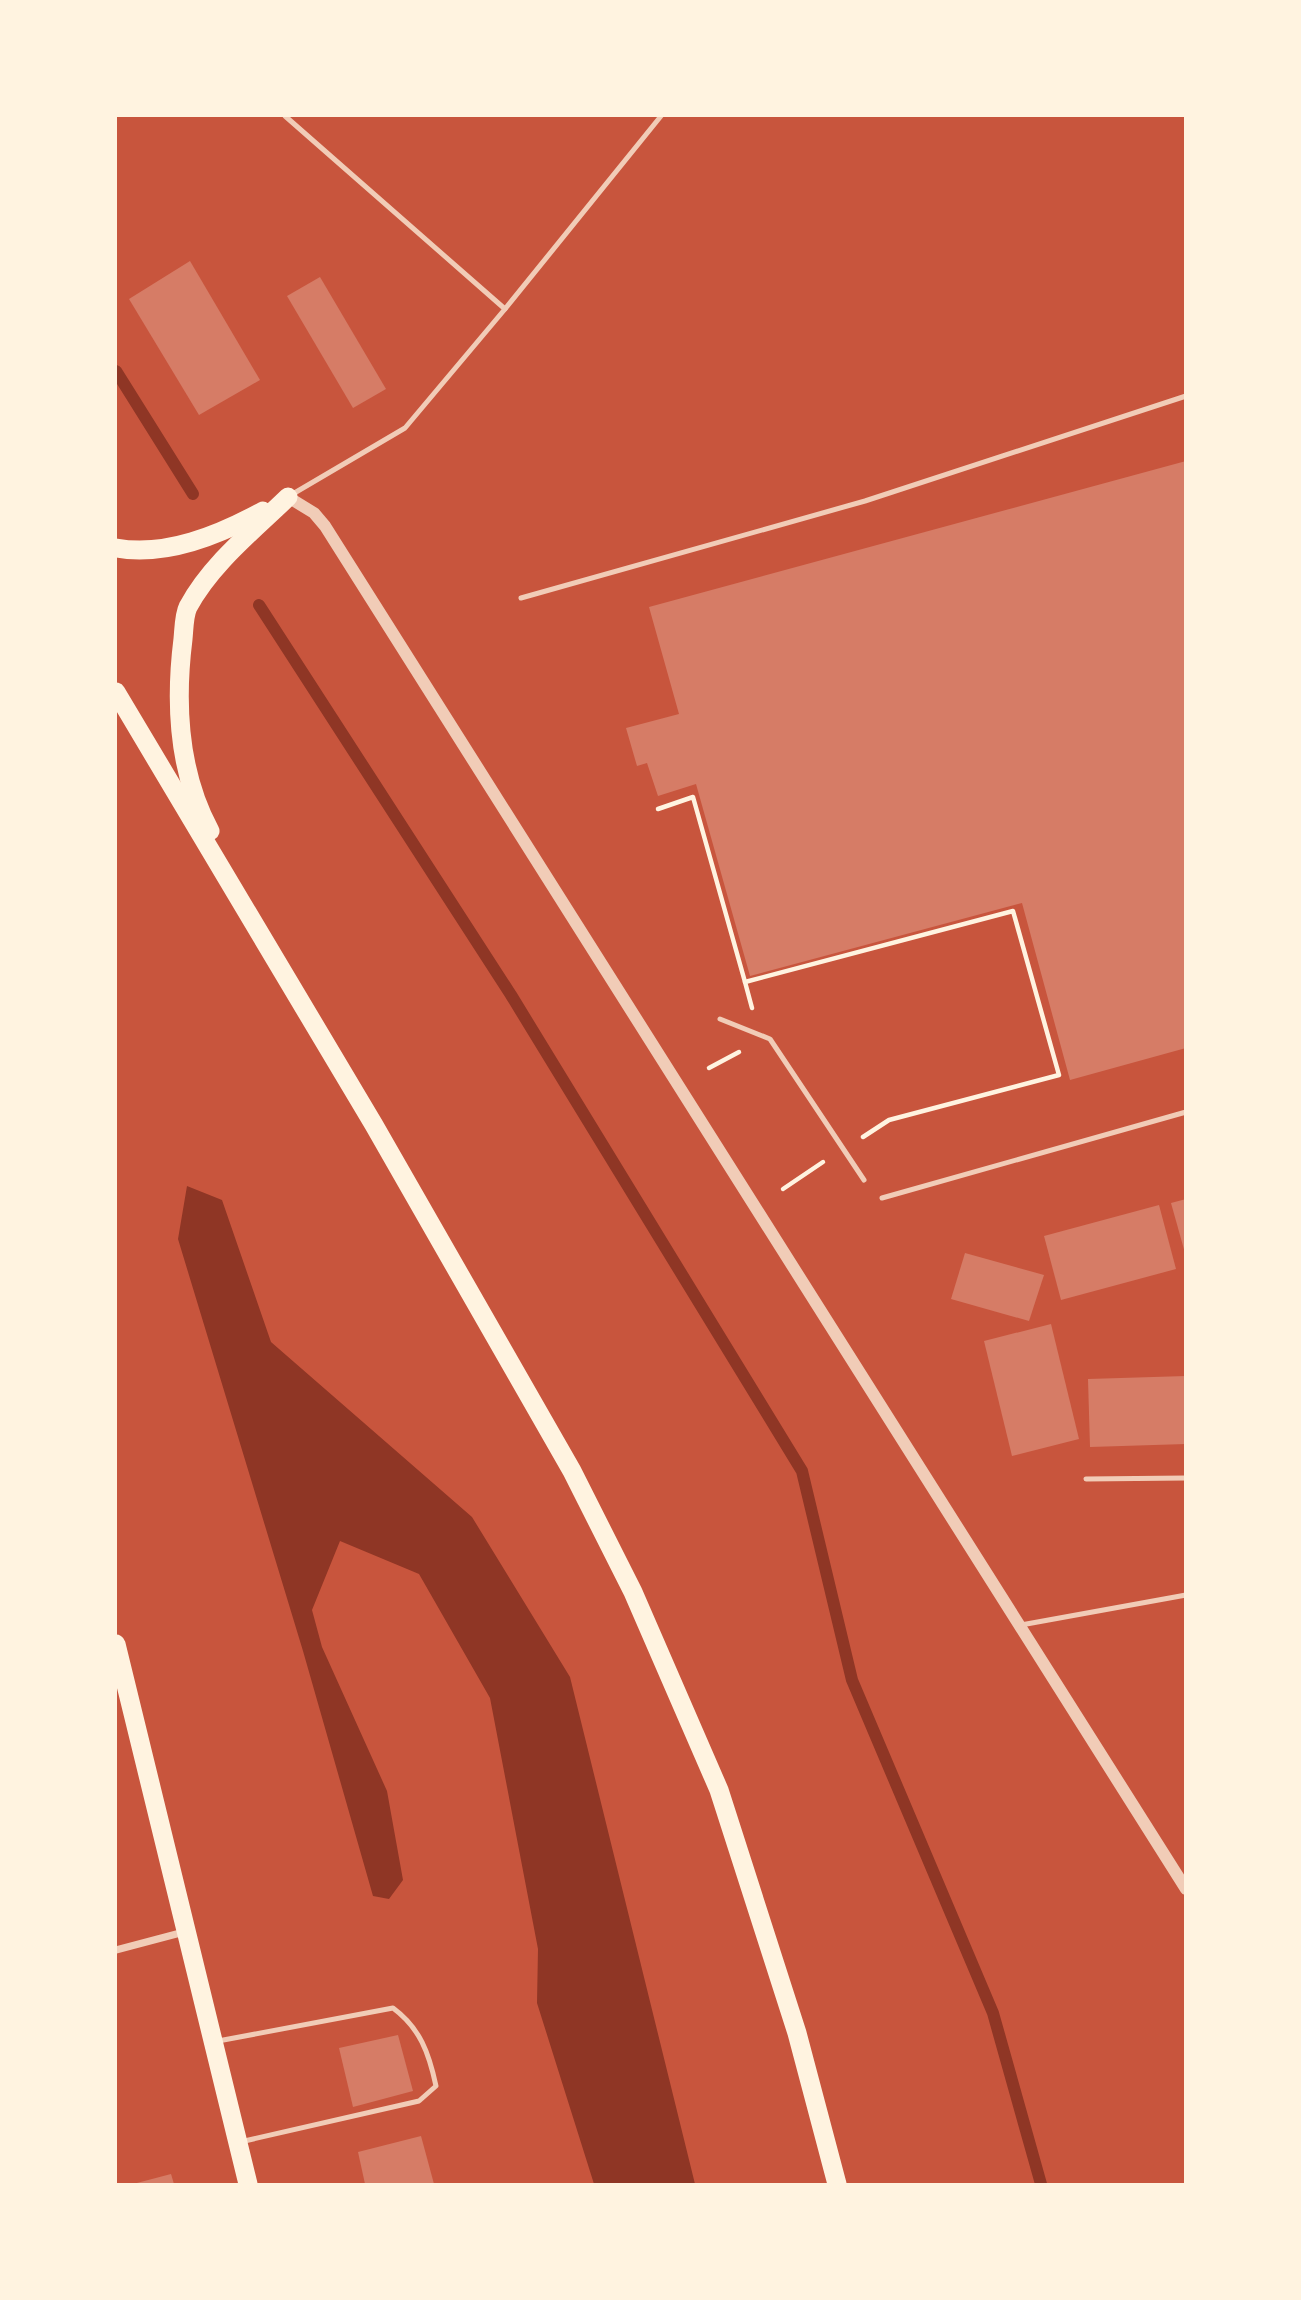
<svg xmlns="http://www.w3.org/2000/svg" width="1301" height="2300" viewBox="0 0 1301 2300" font-family="Barlow,sans-serif">
	<rect width="100%" height="100%" fill="#c8553d"/>
	<path fill="#8f3625" d="M187,1186l35,14 49,142 201,175 98,160 125,507h-101l-57,-181 1,-54 -48,-251 -71,-124 -79,-33 -28,69 10,37 65,144 16,89 -14,19 -16,-3 -70,-245 -125,-412z"/>
	<g fill="none" stroke-linecap="round" stroke-linejoin="round">
		<g stroke="#8f3625" stroke-width="12">
			<path d="M116,371l77,123"/>
			<path d="M259,605l252,390 291,476 50,209 141,333 48,171"/>
		</g>
	</g>
	<g fill="#d67c66">
		<path d="M190,261l70,119 -61,35 -70,-116z"/>
		<path d="M320,277l66,112 -33,19 -66,-112z"/>
		<path d="M1186,461v587l-116,32 -48,-177 -272,73 -54,-192 -38,12 -11,-33 -10,3 -11,-38 53,-14 -30,-107z"/>
		<path d="M1186,1199v54h-1l-14,-50z"/>
		<path d="M1159,1205l17,64 -115,31 -17,-64z"/>
		<path d="M965,1253l79,22 -15,46 -78,-22z"/>
		<path d="M1051,1324l28,115 -67,17 -28,-115z"/>
		<path d="M1186,1376v68l-96,3 -2,-68z"/>
		<path d="M398,2035l15,56 -60,16 -14,-59z"/>
		<path d="M421,2136l13,48h-69l-7,-32z"/>
		<path d="M171,2174l3,10h-41z"/>
	</g>
	<g fill="none" stroke-linecap="round" stroke-linejoin="round">
		<g stroke="#fff3e0" stroke-width="4.5">
			<path d="M658,809l35,-12 52,185"/>
			<path d="M752,1008l-7,-26 268,-71 46,164 -170,45 -26,17"/>
			<path d="M709,1068l30,-16"/>
			<path d="M783,1189l40,-27"/>
		</g>
		<g stroke="#f1ccb7" stroke-width="5">
			<path d="M285,116l220,193 -100,119 -114,67"/>
			<path d="M505,309l156,-193"/>
			<path d="M521,598l344,-97 321,-105"/>
			<path d="M720,1019l50,20 94,141"/>
			<path d="M882,1198l304,-86"/>
			<path d="M1086,1479l100,-1"/>
			<path d="M1021,1625l165,-30"/>
			<path d="M218,2041l175,-33c27,20 36,45 43,78l-17,15 -179,41"/>
		</g>
		<path stroke="#f1ccb7" stroke-width="7" d="M116,1950l68,-18"/>
		<path stroke="#f1ccb7" stroke-width="12" d="M288,497l26,16 11,13 861,1363"/>
		<g stroke="#fff3e0" stroke-width="19">
			<path d="M116,548c50,9 103,-13 147,-37"/>
			<path d="M116,692l258,433 198,346 61,121 86,198 78,243 40,151"/>
			<path d="M210,831c-32,-59 -35,-128 -27,-192 1,-10 1,-24 5,-32 23,-43 66,-77 100,-110"/>
			<path d="M116,1644l132,540"/>
		</g>
	</g>
	<rect width="1301" height="2300" fill="none" stroke="#fff3e0" stroke-width="234"/>
</svg>
